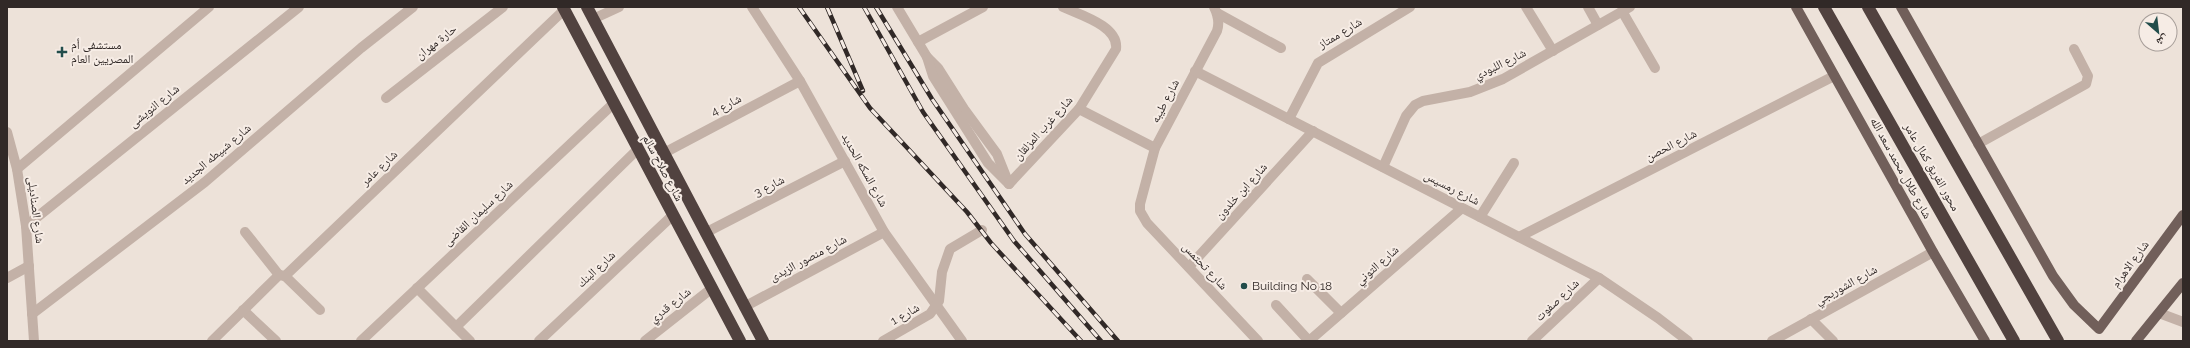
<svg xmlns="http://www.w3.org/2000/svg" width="2190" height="348" viewBox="0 0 2190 348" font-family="Raleway,'Noto Naskh Arabic',sans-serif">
	<rect width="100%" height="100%" fill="#ede2d9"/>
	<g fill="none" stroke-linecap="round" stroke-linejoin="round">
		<g stroke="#c3b1a7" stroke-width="10">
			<path d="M752,7l48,74 84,151 78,109"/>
			<path d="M897,7l30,50 11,11 26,41 33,45 12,30"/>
			<path d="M1214,7c4,8 6,15 3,24l-62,117 -15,56v7l7,12 111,118"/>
			<path d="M1526,7l27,44"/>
			<path d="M1588,7l10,18"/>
			<path d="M1622,11l33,57"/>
			<path d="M1217,13l64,35"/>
			<path d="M593,19l26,-12"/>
			<path d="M918,42l65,-35"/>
			<path d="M927,57l6,19 55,87 21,21"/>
			<path d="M1195,71l404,207 59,40 30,23"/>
			<path d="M386,98l117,-91"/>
			<path d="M1079,109l76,39"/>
			<path d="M1289,119l29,-56 92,-56"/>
			<path d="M7,132l10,37 9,57 8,115"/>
			<path d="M1978,144l108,-60 2,-8 -14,-27"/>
			<path d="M664,153l136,-72"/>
			<path d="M1383,167l23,-51 9,-11 8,-4 47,-9 33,-13 127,-72"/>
			<path d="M17,169l192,-162"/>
			<path d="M1009,184l70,-75 37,-60c3,-23 -36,-34 -53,-42"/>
			<path d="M1480,217l34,-54"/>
			<path d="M26,226l273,-219"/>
			<path d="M245,232l34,43"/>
			<path d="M705,233l140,-72"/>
			<path d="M1519,237l315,-161"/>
			<path d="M1189,267l124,-136"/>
			<path d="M285,276l35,34"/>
			<path d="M7,278l22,-12"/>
			<path d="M1307,279l34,34"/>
			<path d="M417,288l53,53"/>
			<path d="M1276,305l33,36"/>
			<path d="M744,307l140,-75"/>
			<path d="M243,310l33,31"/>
			<path d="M2159,313l24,9"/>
			<path d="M32,314l173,-132 156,-134 52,-41"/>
			<path d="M1811,319l22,22"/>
			<path d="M456,327l182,-178"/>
			<path d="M212,341l67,-66 6,1 279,-266"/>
			<path d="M361,341l252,-237"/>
			<path d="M539,341l133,-125"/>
			<path d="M645,341l66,-52"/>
			<path d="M883,341l47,-27 9,-13 3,-29 8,-23 32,-19"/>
			<path d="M1309,341l153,-133"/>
			<path d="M1532,341l67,-63"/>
			<path d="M1772,341l161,-89"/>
		</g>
		<g stroke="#715f5a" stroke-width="10">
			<path d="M1796,7l137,245 52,89"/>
			<path d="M1901,7l152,269 21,29 25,24 84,-114"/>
			<path d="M2136,341l47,-58"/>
		</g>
		<g stroke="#51423f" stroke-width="12">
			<path d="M563,7l177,334"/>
			<path d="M587,7l176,334"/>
			<path d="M1824,7l190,334"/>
			<path d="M1868,7l190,334"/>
		</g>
		<defs>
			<g id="rail">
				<path d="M799,7l71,101 97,104 24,31 90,98"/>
				<path d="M827,7l36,84"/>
				<path d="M864,7l59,105 91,129 87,100"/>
				<path d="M876,7l56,92 93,135 93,107"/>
			</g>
		</defs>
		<use href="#rail" stroke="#312927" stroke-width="4.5"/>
		<use href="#rail" stroke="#f6ece5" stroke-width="3" stroke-dasharray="9" stroke-linecap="butt"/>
	</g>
	<g fill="#224d4b" stroke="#f6ece5" stroke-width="1.5">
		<path d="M60 46h4v4h4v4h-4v4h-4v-4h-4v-4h4z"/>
		<circle cx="1244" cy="286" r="4"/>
	</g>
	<g text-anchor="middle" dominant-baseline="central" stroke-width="4" stroke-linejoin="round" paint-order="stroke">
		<g font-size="12" fill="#312927" stroke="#f6ece5">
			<text transform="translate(1340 33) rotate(-31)">شارع ممتاز</text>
			<text transform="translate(436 42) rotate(-38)">حارة مهران</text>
			<text transform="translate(1500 64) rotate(-26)">شارع اللبودي</text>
			<text transform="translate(1165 101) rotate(-62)">شارع طيبه</text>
			<text transform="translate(726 105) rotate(-28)">شارع 4</text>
			<text transform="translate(154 106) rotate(-39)">شارع النويشى</text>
			<text transform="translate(1043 128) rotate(-48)">شارع غرب المزلقان</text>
			<text transform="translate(1671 145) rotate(-27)">شارع الحصن</text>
			<text transform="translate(216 154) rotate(-40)">شارع شبيطه الجديد</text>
			<text transform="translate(1932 167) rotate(60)">محور الفريق كمال عامر</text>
			<text transform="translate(379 168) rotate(-44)">شارع عامر</text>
			<text transform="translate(663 168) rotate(62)">شارع صلاح سالم</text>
			<text transform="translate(1901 168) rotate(61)">شارع طلال محمد سعد الله</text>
			<text transform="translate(865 170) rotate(61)">شارع السكه الحديد</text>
			<text transform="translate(769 186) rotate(-27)">شارع 3</text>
			<text transform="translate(1452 188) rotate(27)">شارع رمسيس</text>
			<text transform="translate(1241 191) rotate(-48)">شارع ابن خلدون</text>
			<text transform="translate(36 210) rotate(83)">شارع الصناديلى</text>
			<text transform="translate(478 213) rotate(-43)">شارع سليمان القاضى</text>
			<text transform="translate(808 258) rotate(-28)">شارع منصور الزيدى</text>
			<text transform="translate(2130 264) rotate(-54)">شارع الاهرام</text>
			<text transform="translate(1377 265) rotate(-41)">شارع التوني</text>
			<text transform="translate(1205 266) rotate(47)">شارع تحتمس</text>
			<text transform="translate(596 269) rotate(-43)">شارع البنك</text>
			<text transform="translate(1846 285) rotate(-29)">شارع الشوربجي</text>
			<text transform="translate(1557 300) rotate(-43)">شارع صفوت</text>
			<text transform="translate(670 305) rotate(-38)">شارع قدري</text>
			<text transform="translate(905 314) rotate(-30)">شارع 1</text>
		</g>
		<g font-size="12" fill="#312927" stroke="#f6ece5" text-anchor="start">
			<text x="71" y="45">مستشفى أم<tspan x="71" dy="14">المصريين العام</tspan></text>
			<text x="1252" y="286">Building No 18</text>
		</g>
	</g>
	<rect width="2190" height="348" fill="none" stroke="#312927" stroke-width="16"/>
	<g transform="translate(2158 32) rotate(152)"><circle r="19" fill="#f6ece5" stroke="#a79e99"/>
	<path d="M0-3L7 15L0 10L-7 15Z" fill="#224d4b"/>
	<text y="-6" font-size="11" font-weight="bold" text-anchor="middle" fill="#312927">ش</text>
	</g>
</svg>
